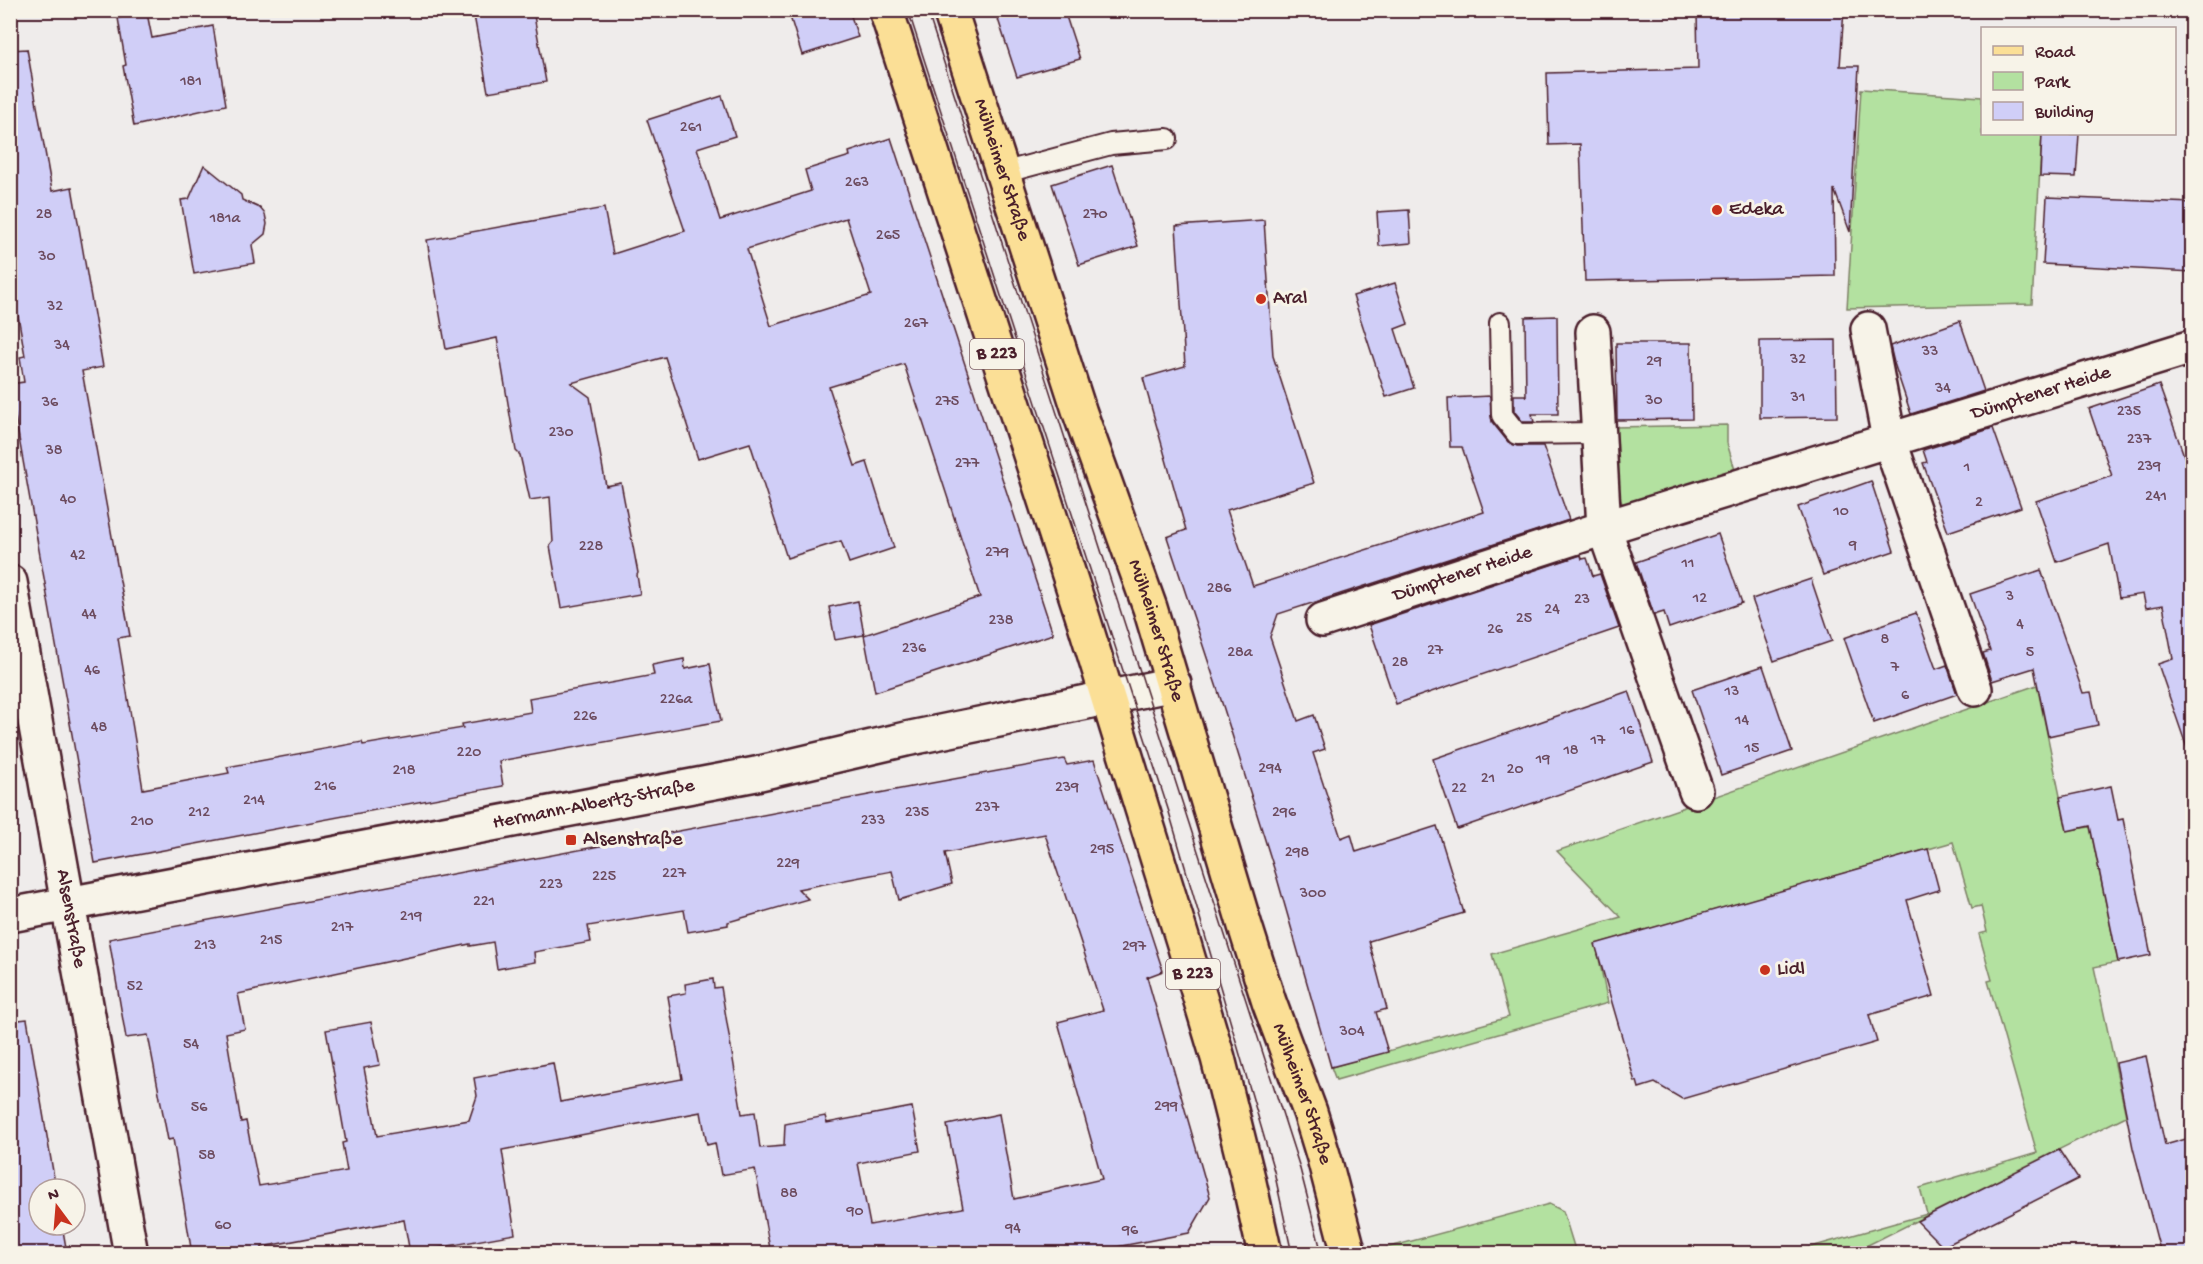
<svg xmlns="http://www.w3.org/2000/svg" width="2203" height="1264" viewBox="0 0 2203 1264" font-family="'Gochi Hand',sans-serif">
	<rect width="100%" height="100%" fill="#efeceb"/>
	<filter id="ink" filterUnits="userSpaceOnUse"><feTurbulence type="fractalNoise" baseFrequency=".0167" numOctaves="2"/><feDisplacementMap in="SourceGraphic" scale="12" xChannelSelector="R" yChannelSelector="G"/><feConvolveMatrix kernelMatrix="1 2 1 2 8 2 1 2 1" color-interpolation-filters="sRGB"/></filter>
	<g filter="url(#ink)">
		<g fill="#b3e1a0" stroke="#7e8066" stroke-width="1.5">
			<path d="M1861,89l121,8v37h60l-10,170 -185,4z"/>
			<path d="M1727,425v18l8,27 -105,36 -8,-3 -8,-16 -2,-60z"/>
			<path d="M2037,685l30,145 23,-3 28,135 -24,5 32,149 -274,137h-62l137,-39 -7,-26 117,-35 -49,-172 4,-1 -13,-46 8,-2 -6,-26 -9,2 -19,-66 -357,102 12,59 -272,77 -5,-13 178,-50 -17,-63 129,-37 -64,-66z"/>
			<path d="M1549,1204l14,7 13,42h-189l-1,-5z"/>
		</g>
		<g fill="#d0cef7" stroke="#4a1f2b" stroke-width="1.5" fill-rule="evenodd">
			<path d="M473,10h60l13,72 -58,10z"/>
			<path d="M788,10h61l9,27 -56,18z"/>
			<path d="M995,10h69l16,49 -63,18z"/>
			<path d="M1697,10h147l-4,56h19l-9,166 -16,-43 1,87 -250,5 -5,-137 -31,1 -2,-72 151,-4z"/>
			<path d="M147,13l5,25 61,-12 13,79 -92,21 -11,-60 3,-1 -8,-47z"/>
			<path d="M27,49l25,142 20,-4 31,180 -21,4 48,265 -12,2 25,151 86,-16 -2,-6 135,-25 1,3 100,-17 -1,-4 69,-12 -2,-14 125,-23 -2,-10 32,-6 1,10 25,-5 11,57 -222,40 4,25 -408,77 -85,-475v-4l14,-2 -4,-25 5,-1 -15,-87v-219z"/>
			<path d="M722,96l13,40 -38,12 23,72 91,-29 -6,-21 45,-14 -1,-4 42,-14 162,496 -178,58 -11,-57 116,-38 -76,-233 -75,23 26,79 12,-4 27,86 -45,15 -8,-22 -54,17 -37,-115 -52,16 -33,-102 -94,26 19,14 16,89 15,-3 17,90 -1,2 3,19 -79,14 -11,-62 3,-4 -3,-45 -20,3 -10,-45 -4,-4 -19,-113 -51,11 -19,-109 177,-32 9,46 72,-23 -38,-111zM846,218l25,77 -100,31 -24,-77z"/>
			<path d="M2042,134h37l-3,43 -36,-1z"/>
			<path d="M204,165l37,30 1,5 18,8 5,6 2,10 -2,10 -13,11 3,18 -61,11 -13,-74 8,-1z"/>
			<path d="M1112,165l26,81 -59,19 -27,-81z"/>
			<path d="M2047,197l146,6v69l-150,-8z"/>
			<path d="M1409,210l2,33 -32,3 -2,-34z"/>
			<path d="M1264,220l9,136 41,127 -87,27 26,76 231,-74 -22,-65h-12l-2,-49 42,-2 2,26 16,20 9,4h26l26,74 -291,94 -8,23 28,84 16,-6 11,34 -12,4 28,85 10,-4 5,18 81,-26 27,87 -95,28 18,68 -11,3 12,40 -57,15 -54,-189 -53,-169 -57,-172 19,-7 -43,-152 42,-12 -9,-140z"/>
			<path d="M1395,283l13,41 -13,5 19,59 -28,9 -33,-101z"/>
			<path d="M1557,316l1,98h-26l2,8h-11l-9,-11v-16h11l1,2 -1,-80z"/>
			<path d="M1960,321l24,70 -73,23 -17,-51 -4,-17z"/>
			<path d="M1836,340l1,77 -77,1v-77z"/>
			<path d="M1616,343h75l1,76 -75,1z"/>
			<path d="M2159,385l34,96v266l-6,1 -29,-84 15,-5 -10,-54 -17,3 -3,-14 -24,4 -10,-54 -52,18 -21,-61 76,-25 -23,-67z"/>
			<path d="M1993,428l28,79 -73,25 -25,-69 4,-1 -4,-12z"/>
			<path d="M1871,481l23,70 -71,24 -25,-68z"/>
			<path d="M1718,534l24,69 -73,25 -5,-16 -10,3 -18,-53z"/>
			<path d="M1581,555l1,4 5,-1 6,18 7,-2 19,54 -223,76 -27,-79z"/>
			<path d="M2041,570l42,123 8,-1 7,33 -50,11 -14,-68 -42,13 -9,-28 7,-2 -20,-57z"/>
			<path d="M1811,579l21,62 -58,20 -22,-62z"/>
			<path d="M858,601l6,34 -29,5 -6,-33z"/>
			<path d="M1916,613l20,56 11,-4 10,29 -83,29 -30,-85z"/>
			<path d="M1763,666l29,85 -71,24 -29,-85z"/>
			<path d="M1629,691l24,71 -196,67 -24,-70z"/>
			<path d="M1064,759l3,6 27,-5 69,211 -16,6 63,220 -21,36 -109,21h-309l-16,-85 -34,6 -6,-32 -8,2 -6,-33 -199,38 13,84 -105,19 -6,-33 -142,27 -1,7h-69l-19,-115 -5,1 -20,-105 -22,3 -17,-99 823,-156zM1045,834l58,176 -45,12 44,157 -88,20 -15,-85 -52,11 16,83 -93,17 -12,-62 62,-12 -8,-44 -85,16 -2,-7 -40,8 -1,22 -24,2 -5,-36 -13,2 -21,-127 -7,1 -1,-9 -28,5 1,9 -18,3 14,83 -122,23 -7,-39 -79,15 3,18 -8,24 -92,16 -13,-68 16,-3 -9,-43 -45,8 20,112 -4,1 5,28 -88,15 -13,-65 -5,1 -15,-89 19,-4 -7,-35 232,-50v2l23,-4 4,27 38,-7 -1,-10 57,-10 -3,-16 96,-16 4,22 40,-7v-3l80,-23 -10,-10 94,-18 7,29 53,-16 -7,-31z"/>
			<path d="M2111,786l7,34 5,-1 28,136 -33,7 -28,-136 -23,5 -7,-34z"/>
			<path d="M1928,849l11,41 -32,10 27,96 -65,19 8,27 -195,57 -27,-16 -16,5 -2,-7 -2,1 -40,-138z"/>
			<path d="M27,1019l29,170h-17v36h23l5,28h-57v-232z"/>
			<path d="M2146,1056l19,89 28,-8v117h-32l-28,-106 -17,-85z"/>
			<path d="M2059,1150l19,29 -135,68 -26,-26z"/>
		</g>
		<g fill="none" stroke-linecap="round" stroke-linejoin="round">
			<defs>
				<g id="service">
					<path d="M1002,173l109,-29 56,-5"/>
					<path d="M1500,323l2,92 15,19 80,-1"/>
				</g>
				<g id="minor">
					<path d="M1868,329l21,110 86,250"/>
					<path d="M1593,332l11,196 92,263"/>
					<path id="s1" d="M10,582l121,672"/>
					<path id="s2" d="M1323,620l281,-92 588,-181"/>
					<path id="s3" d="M10,915l746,-141 150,-35 268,-55"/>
				</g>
				<g id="primary">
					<path d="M886,10l198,611 99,320 35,117 30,120 17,76"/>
					<path id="s4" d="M950,10l130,403 70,195 95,318 24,76 41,110 14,46 25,96"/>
				</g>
			</defs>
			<use href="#service" stroke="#4a1f2b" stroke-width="24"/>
			<use href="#minor" stroke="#4a1f2b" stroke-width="38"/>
			<use href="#primary" stroke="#4a1f2b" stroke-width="38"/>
			<use href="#service" stroke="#f7f3e8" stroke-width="20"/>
			<use href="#minor" stroke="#f7f3e8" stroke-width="33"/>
			<use href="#primary" stroke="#fbdf96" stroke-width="33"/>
			<g stroke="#4a1f2b" stroke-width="1.5">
				<path d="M908,10l261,802 105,359 18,83"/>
				<path d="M927,10l372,1155 23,89"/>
			</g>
		</g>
	</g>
	<g fill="#c8321e" stroke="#f7f3e8" stroke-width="2">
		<circle cx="1717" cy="210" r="6"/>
		<circle cx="1261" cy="299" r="6"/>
		<rect x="565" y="834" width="12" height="12" rx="3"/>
		<circle cx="1765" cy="970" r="6"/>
	</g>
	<g text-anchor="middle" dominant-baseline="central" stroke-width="6" stroke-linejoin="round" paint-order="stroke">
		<g font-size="16" fill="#6c4b5e">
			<text x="191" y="82">181</text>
			<text x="691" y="128">261</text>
			<text x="857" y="183">263</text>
			<text x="44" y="215">28</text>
			<text x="1095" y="215">270</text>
			<text x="225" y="219">181a</text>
			<text x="888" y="236">265</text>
			<text x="47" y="257">30</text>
			<text x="55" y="307">32</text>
			<text x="916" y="324">267</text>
			<text x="62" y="346">34</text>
			<text x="1930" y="352">33</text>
			<text x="1798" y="360">32</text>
			<text x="1654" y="362">29</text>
			<text x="1943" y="389">34</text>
			<text x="1798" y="398">31</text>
			<text x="1654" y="401">30</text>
			<text x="947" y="402">275</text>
			<text x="50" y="403">36</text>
			<text x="2129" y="412">235</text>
			<text x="561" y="433">230</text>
			<text x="2139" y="440">237</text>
			<text x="54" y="451">38</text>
			<text x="967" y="464">277</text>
			<text x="2149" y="467">239</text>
			<text x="1967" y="468">1</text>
			<text x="2156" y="497">241</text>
			<text x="68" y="500">40</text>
			<text x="1979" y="503">2</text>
			<text x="1841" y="512">10</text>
			<text x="1853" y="546">9</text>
			<text x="591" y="547">228</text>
			<text x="997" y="553">279</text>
			<text x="78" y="556">42</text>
			<text x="1688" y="564">11</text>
			<text x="1219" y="589">286</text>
			<text x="2010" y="597">3</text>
			<text x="1700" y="599">12</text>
			<text x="1582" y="600">23</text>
			<text x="1552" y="610">24</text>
			<text x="89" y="615">44</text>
			<text x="1524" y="619">25</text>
			<text x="1001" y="621">238</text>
			<text x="2020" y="625">4</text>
			<text x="1495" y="630">26</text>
			<text x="1885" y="640">8</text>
			<text x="914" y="649">236</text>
			<text x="1435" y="651">27</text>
			<text x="1240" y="653">28a</text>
			<text x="2030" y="653">5</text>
			<text x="1400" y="663">28</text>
			<text x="1895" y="668">7</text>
			<text x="92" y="671">46</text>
			<text x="1732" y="692">13</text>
			<text x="1905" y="696">6</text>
			<text x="676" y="700">226a</text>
			<text x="585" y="717">226</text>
			<text x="1742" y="721">14</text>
			<text x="99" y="728">48</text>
			<text x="1627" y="731">16</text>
			<text x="1598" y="741">17</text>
			<text x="1752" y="749">15</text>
			<text x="1571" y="751">18</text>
			<text x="469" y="753">220</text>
			<text x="1543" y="760">19</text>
			<text x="1270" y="769">294</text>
			<text x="1515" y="770">20</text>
			<text x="404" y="771">218</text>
			<text x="1488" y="779">21</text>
			<text x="325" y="787">216</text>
			<text x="1067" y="788">239</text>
			<text x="1459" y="789">22</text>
			<text x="254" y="801">214</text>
			<text x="987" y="808">237</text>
			<text x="199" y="813">212</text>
			<text x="917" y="813">235</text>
			<text x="1284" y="813">296</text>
			<text x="873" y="821">233</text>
			<text x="142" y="822">210</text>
			<text x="1102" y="850">295</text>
			<text x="1297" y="853">298</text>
			<text x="788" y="864">229</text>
			<text x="674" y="874">227</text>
			<text x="604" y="877">225</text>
			<text x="551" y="885">223</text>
			<text x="1313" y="894">300</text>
			<text x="484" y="902">221</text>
			<text x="411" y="917">219</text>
			<text x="342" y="928">217</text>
			<text x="271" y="941">215</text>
			<text x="205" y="946">213</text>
			<text x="1134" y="947">297</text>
			<text x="135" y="987">52</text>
			<text x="1352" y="1032">304</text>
			<text x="191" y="1045">54</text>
			<text x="1166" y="1107">299</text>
			<text x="199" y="1108">56</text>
			<text x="207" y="1156">58</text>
			<text x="789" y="1194">88</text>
			<text x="855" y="1212">90</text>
			<text x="223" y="1226">60</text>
			<text x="1013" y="1229">94</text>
			<text x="1130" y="1231">96</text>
		</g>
		<g fill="#f7f3e8" stroke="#7e5f64" stroke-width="1.5">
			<rect x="970" y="339" width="54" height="30" rx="4.5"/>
			<rect x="1166" y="959" width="54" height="30" rx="4.5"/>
		</g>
		<g font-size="18" font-weight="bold" fill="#4a1f2b">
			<text x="997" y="354">B 223</text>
			<text x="1193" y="974">B 223</text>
		</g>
		<g font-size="20" fill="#4a1f2b" stroke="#f7f3e8">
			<text stroke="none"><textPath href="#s4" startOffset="168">Mülheimer Straße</textPath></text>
			<text stroke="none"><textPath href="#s2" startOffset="753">Dümptener Heide</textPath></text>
			<text stroke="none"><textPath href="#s2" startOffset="147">Dümptener Heide</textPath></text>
			<text stroke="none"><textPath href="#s4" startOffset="654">Mülheimer Straße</textPath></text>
			<text stroke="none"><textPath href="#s3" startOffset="594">Hermann-Albertz-Straße</textPath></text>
			<text stroke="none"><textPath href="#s1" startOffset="342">Alsenstraße</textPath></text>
			<text stroke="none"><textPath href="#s4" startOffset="1140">Mülheimer Straße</textPath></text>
		</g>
		<g font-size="20" fill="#4a1f2b" stroke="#f7f3e8" text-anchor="start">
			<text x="1729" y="210">Edeka</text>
			<text x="1273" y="299">Aral</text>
			<text x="583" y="840">Alsenstraße</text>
			<text x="1777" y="970">Lidl</text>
		</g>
	</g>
	<rect width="2203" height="1264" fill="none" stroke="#f7f3e8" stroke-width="36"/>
	<rect x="18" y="18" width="2167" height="1228" fill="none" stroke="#4a1f2b" stroke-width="2" filter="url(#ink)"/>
	<rect x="1981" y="27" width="195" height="108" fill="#f7f3e8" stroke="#b29e9c" stroke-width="1.5"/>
	<rect x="1993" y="46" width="30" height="9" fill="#fbdf96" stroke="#b29e9c" stroke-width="1.5"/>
	<text x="2035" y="57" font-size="18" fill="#4a1f2b">Road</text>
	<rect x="1993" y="72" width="30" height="18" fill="#b3e1a0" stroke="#b29e9c" stroke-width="1.5"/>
	<text x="2035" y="87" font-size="18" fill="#4a1f2b">Park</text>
	<rect x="1993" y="102" width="30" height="18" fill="#d0cef7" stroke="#b29e9c" stroke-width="1.5"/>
	<text x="2035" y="117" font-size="18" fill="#4a1f2b">Building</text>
	<g transform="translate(57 1207) rotate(344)"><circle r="28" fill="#f7f3e8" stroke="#b29e9c" stroke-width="1.5"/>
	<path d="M0-4.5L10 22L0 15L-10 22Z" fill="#c8321e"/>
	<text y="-9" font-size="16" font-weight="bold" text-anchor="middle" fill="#4a1f2b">N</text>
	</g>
</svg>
